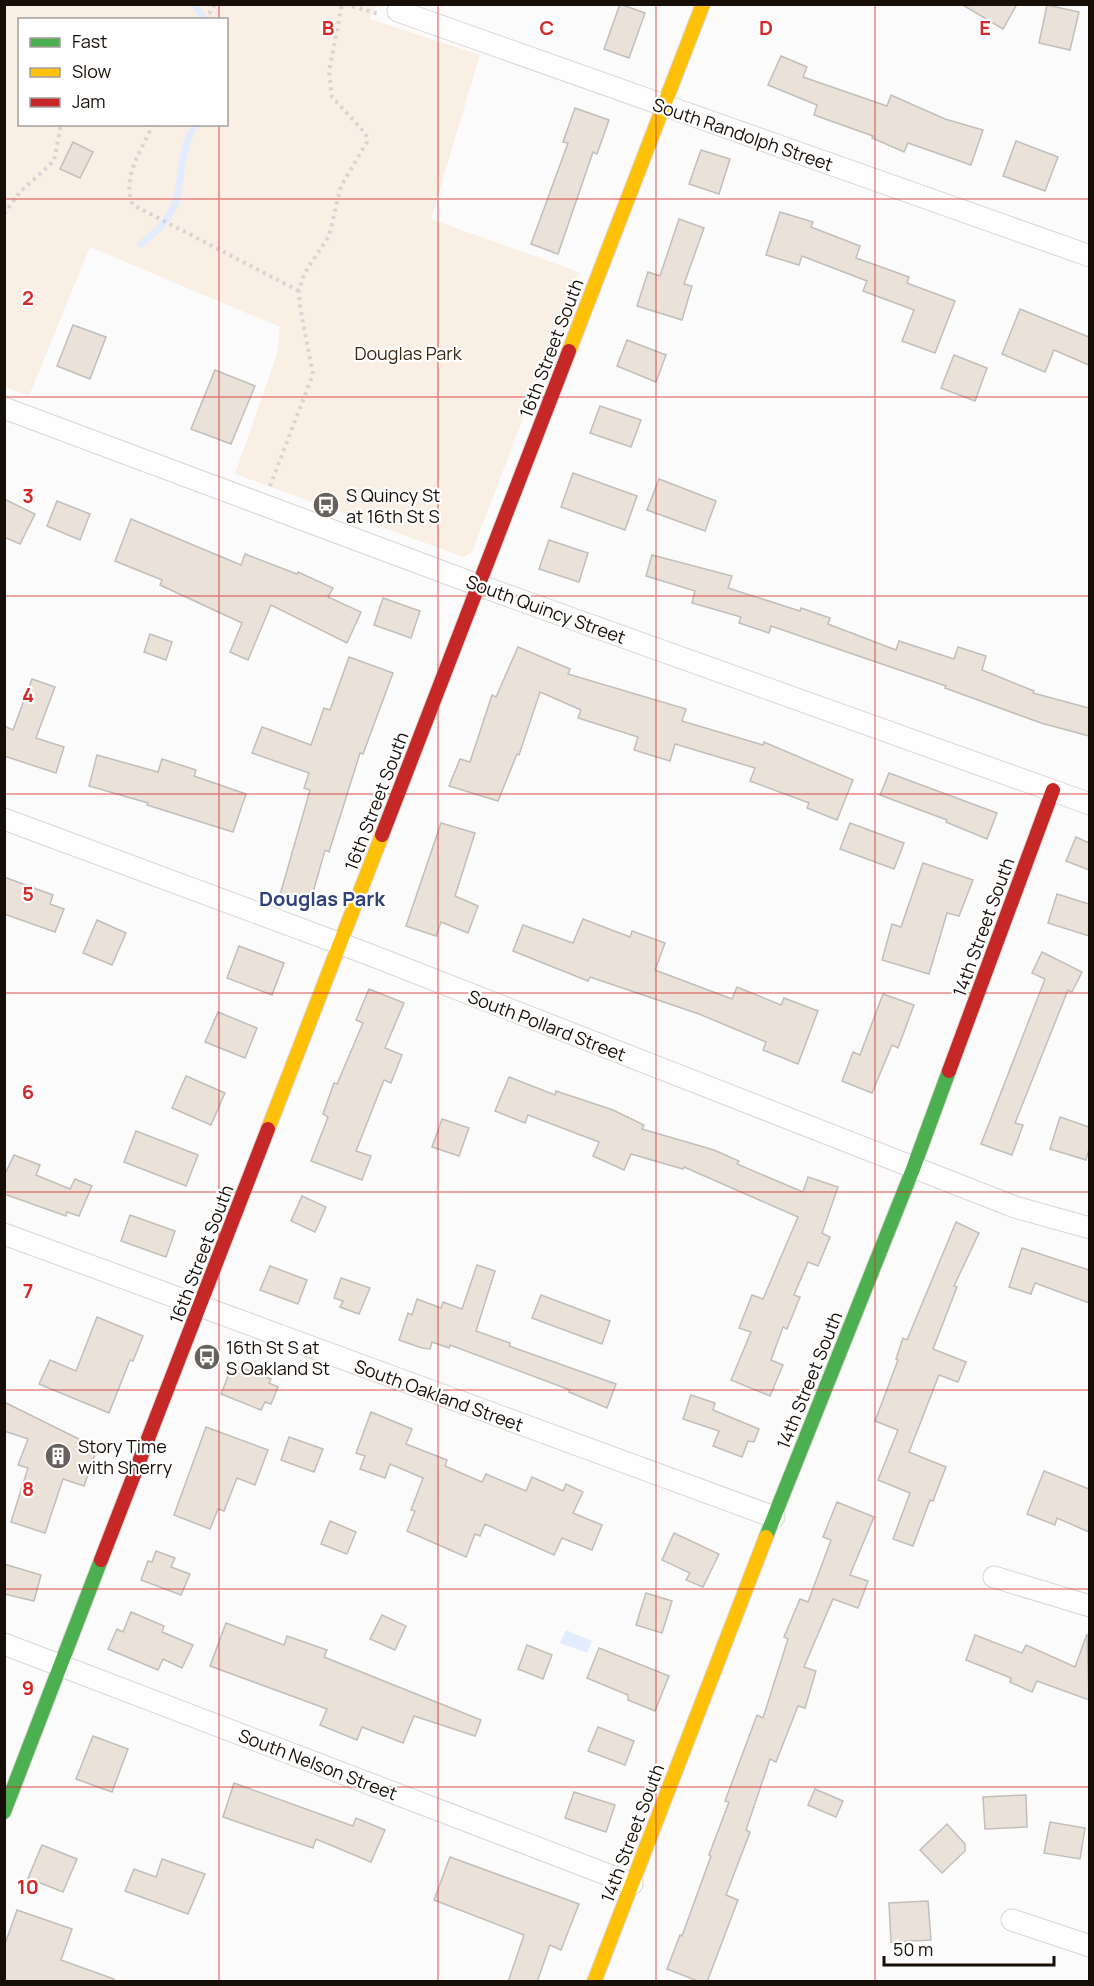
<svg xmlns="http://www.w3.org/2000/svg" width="1094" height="1986" viewBox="0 0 1094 1986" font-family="Manrope,sans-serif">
	<rect width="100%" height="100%" fill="#fbfbfb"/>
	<path fill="#faefe4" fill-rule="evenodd" d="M5,5h371l-6,14 110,36 -49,164 148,53 -107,280 -8,5 -229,-83 42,-120 3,-27 -190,-80 -61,149 -24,-9zM20,20h206v104h-206z"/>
	<path fill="#e3ebfe" d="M566,1630l26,11 -5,12 -27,-10z"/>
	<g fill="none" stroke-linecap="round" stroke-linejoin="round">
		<g stroke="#e3ebfe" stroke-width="7">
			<path d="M194,4l11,16"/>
			<path d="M141,244c57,-43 26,-66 54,-120"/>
		</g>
	</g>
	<g fill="#eae2d9" stroke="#c2beba" stroke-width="1.5">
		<path d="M620,4l25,9 -16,45 -25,-9z"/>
		<path d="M961,4h56l-14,25z"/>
		<path d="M1047,5l32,7 -9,38 -31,-7z"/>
		<path d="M781,56l26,11 -4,10 84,29 4,-11 54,24 38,11 -12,35 -63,-22 -4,9 -32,-14 1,-2 -59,-21 3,-10 -49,-20z"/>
		<path d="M575,108l34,12 -12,34 -4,-2 -35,102 -27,-10 37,-101 -5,-1z"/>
		<path d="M1016,141l42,16 -13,34 -42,-15z"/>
		<path d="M73,142l20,10 -13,26 -20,-9z"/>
		<path d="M701,150l29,9 -11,35 -30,-10z"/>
		<path d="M780,212l33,10 -2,5 49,19 -4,12 53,19 -2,6 48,18 -20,52 -33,-12 12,-31 -51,-19 4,-10 -65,-25 -3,9 -33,-10z"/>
		<path d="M679,219l25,9 -20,56 8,2 -10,34 -45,-14 11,-34 12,4z"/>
		<path d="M1020,309l69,28v28l-35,-15 -9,22 -43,-18z"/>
		<path d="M73,325l33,12 -16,42 -33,-13z"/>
		<path d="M627,340l39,15 -10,27 -39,-16z"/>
		<path d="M954,355l33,13 -12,33 -34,-13z"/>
		<path d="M215,370l40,16 -24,58 -40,-15z"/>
		<path d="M600,406l41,14 -10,27 -41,-14z"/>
		<path d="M573,473l64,23 -12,34 -64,-23z"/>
		<path d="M659,479l57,22 -11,30 -58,-21z"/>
		<path d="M4,499l31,15 -15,30 -16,-7z"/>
		<path d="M57,501l33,13 -10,26 -33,-14z"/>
		<path d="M131,519l110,46 4,-11 52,20 1,-2 35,16 -5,9 33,15 -14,31 -76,-38 -23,55 -18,-8 12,-29 -82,-38 2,-5 -47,-19z"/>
		<path d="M549,540l39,13 -9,29 -40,-13z"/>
		<path d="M652,555l80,21 -4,12 72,23 1,-3 29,10 -2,6 68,26 3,-9 55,18 4,-12 28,9 -4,14 52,21 -1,2 56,15v28l-48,-13 -96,-35 1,-2 -175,-60 -2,7 -30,-10 2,-6 -49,-14 3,-12 -49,-15z"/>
		<path d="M383,598l37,13 -9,27 -37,-13z"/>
		<path d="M150,634l22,8 -6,18 -22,-8z"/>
		<path d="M518,647l52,22 -2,5 118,35 -4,12 81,24 1,-3 89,38 -16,40 -30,-12 2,-5 -59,-22 5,-13 -80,-24 -5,17 -36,-11 4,-13 -60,-19 3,-8 -41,-18 -21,63 -2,-1 -19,47 -49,-15 11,-27 10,3 22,-67 4,2z"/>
		<path d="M349,657l44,16 -30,81 -3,-1 -31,99 -4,-2 -15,53 -30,-8 30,-105 -6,-2 5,-15 -57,-20 10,-26 49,18 13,-37 6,2z"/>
		<path d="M32,679l23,8 -19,51 28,9 -8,26 -52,-17v-30l9,4z"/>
		<path d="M97,755l61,17 4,-13 34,11 -2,6 52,18 -13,38 -86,-27 1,-2 -59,-17z"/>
		<path d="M889,773l108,40 -10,26 -41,-17 1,-2 -67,-25z"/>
		<path d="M441,823l34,10 -20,63 23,10 -10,27 -27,-11 -5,14 -30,-10z"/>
		<path d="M850,823l54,20 -10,26 -54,-20z"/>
		<path d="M1076,837l13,6v27l-23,-9z"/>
		<path d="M923,863l50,17 -14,36 -12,-3 -18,61 -47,-14 10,-36 9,3z"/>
		<path d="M4,877l49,18 -3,9 14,5 -9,23 -51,-18z"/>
		<path d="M1057,894l32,10v32l-41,-13z"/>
		<path d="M583,919l47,18 2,-6 33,12 -10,27 77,29 5,-12 44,18 3,-7 34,13 -20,53 -35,-14 3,-8 -67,-28 -109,-37 -2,4 -75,-30 10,-26 50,18z"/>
		<path d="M97,920l29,13 -14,32 -29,-12z"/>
		<path d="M239,946l45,17 -12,32 -45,-17z"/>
		<path d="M1042,952l40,20 -10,20 -4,-2 -53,133 8,2 -11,30 -31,-11 64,-165 -13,-6z"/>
		<path d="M369,989l35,14 -19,45 17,7 -11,28 -7,-3 -28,71 15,5 -9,24 -51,-19 17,-44 -5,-3 11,-31 3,1 26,-61 -7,-3z"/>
		<path d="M883,994l31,11 -16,43 -6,-3 -20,48 -30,-12 11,-29 7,3z"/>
		<path d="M218,1012l39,16 -12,30 -40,-16z"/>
		<path d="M186,1076l39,17 -14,32 -39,-17z"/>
		<path d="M509,1077l46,18 1,-4 57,19 31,15 -2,4 72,21 25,11 -2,3 66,28 5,-15 30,10 -16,46 8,4 -12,29 -10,-4 -14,33 6,2 -13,32 -4,-2 -12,33 12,5 -13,31 -39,-16 20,-48 -12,-4 13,-33 11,4 35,-82 -114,-50 -1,2 -52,-15 -7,16 -31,-14 6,-14 -71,-27 -3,8 -30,-12z"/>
		<path d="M1060,1117l29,10v22l-3,11 -36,-11z"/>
		<path d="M442,1119l27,9 -10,28 -27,-9z"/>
		<path d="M136,1131l62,24 -12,31 -62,-24z"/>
		<path d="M14,1155l26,10 -4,10 34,14 5,-10 17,7 -13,30 -12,-4 -1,4 -62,-22v-18z"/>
		<path d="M302,1196l24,11 -11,25 -24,-11z"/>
		<path d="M130,1215l45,16 -9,26 -45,-16z"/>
		<path d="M956,1222l23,11 -25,53 3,1 -24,62 33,13 -8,20 -19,-7 -30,77 37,15 -13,34 -3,-1 -17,46 -20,-7 17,-46 -32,-13 20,-50 -23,-9 23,-61 -2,-1 7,-21 4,2z"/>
		<path d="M1022,1248l67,22v33l-54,-20 -4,11 -22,-7z"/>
		<path d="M477,1265l18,6 -19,60 34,12 -1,3 107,38 -9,24 -38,-16 1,-2 -120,-45 -1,3 -17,-6 -2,7 -8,-1 -23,-8 9,-27 4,2 5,-16 24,9 2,-6 19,7z"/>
		<path d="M270,1266l37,14 -9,24 -38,-14z"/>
		<path d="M341,1278l29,10 -11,26 -19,-7 3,-6 -9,-3z"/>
		<path d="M541,1295l69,26 -8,23 -70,-26z"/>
		<path d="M97,1317l46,19 -10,25 -3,-1 -21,53 -70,-29 11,-24 26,11z"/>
		<path d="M233,1364l38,15 -2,4 9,4 -7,17 -6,-2 -4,8 -40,-16z"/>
		<path d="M691,1395l24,8 -2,7 46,19 -5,13 -6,-1 -6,16 -29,-11 6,-15 -36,-12z"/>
		<path d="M4,1402l93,46 -13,38 -21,-7 -18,54 -34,-11 17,-54 -10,-3 10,-26 -24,-8z"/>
		<path d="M371,1412l41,17 -6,15 41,16 -2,6 37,16 4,-8 40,17 6,-14 31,14 3,-7 17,8 -10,21 29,12 -10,25 -30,-12 -8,17 -69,-31 -5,12 -5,-2 -9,23 -59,-26 8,-20 -4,-1 12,-32 -33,-14 -5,14 -25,-9 5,-13 -9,-3z"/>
		<path d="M206,1427l62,23 -13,35 -18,-7 -13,33 -6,-2 -8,20 -36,-14z"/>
		<path d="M289,1437l34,12 -9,23 -33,-12z"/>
		<path d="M1044,1471l45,18v43l-32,-14 -2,7 -28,-11z"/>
		<path d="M837,1502l37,15 -24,58 18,6 -10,27 -25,-9 -29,68 12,4 -11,37 -7,-2 -22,56 -6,-3 -24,71 4,2 -24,63 12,5 -31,82h-7l-33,-13 13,-34 2,1 29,-80 -2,-1 20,-53 -4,-1 32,-86 6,3 25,-79 -4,-2 16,-38 8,3 23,-62 -8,-3z"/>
		<path d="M330,1521l26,11 -9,22 -26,-10z"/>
		<path d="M674,1533l45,21 -16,33 -17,-7 4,-7 -28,-13z"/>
		<path d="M156,1551l19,7 -4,9 19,7 -9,21 -40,-15 7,-19 4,1z"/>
		<path d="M4,1564l37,11 -7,26 -30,-7z"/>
		<path d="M646,1593l26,8 -10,32 -26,-8z"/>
		<path d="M131,1612l33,14 -2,6 31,13 -11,23 -19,-9 -5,11 -50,-21 9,-20 6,3z"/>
		<path d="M382,1615l24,11 -11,24 -25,-11z"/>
		<path d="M226,1623l58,22 3,-9 40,14 -3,7 157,63 -6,16 -61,-20 -11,27 -41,-16 -5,13 -37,-15 7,-16 -117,-43z"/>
		<path d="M1087,1634l2,66 -52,-19 -5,11 -22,-10 1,-4 -45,-18 9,-25 47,18 4,-8 49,22z"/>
		<path d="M527,1645l25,10 -9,24 -25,-10z"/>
		<path d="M599,1648l70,28 -14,35 -27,-11v-5l-41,-17z"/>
		<path d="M598,1727l36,14 -9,24 -37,-14z"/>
		<path d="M93,1736l35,13 -16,43 -36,-13z"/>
		<path d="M234,1783l119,43 3,-8 29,12 -14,32 -55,-23 -3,9 -90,-31z"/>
		<path d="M815,1789l28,12 -7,16 -28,-12z"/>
		<path d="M574,1792l41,13 -9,27 -41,-14z"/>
		<path d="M1026,1795l1,32 -42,2 -2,-32z"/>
		<path d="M1050,1822l35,6 -5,31 -36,-6z"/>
		<path d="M947,1824l18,20v7l-23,22 -22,-23z"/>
		<path d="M42,1845l35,14 -14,33 -35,-14z"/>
		<path d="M450,1857l129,47 -18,46 -11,-5 -13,37h-29l16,-47 -90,-35z"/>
		<path d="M162,1859l43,15 -17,40 -63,-23 9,-22 22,8z"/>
		<path d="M928,1901l3,39 -40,2 -2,-39z"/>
		<path d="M17,1910l55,19 -11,31 53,19v3h-110v-35z"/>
	</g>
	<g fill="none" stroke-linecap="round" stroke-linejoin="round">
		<defs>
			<g id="street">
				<path d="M398,11l692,245"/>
				<path d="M4,408l474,177 612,219"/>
				<path d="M4,819l364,135 647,253 75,21"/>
				<path d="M4,1234l770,283"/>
				<path d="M994,1577l96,29"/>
				<path d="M4,1644l628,240"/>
				<path d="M1012,1920l78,26"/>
			</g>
			<g id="fast">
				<path d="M766,1537l147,-368 36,-98"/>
				<path d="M4,1812l97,-252"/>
			</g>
			<g id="slow">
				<path d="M569,351l134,-347"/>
				<path d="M268,1129l114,-294"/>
				<path d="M594,1982l172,-445"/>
			</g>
			<g id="jam">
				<path d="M382,835l187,-484"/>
				<path d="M949,1071l104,-281"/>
				<path d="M101,1560l167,-431"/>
			</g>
		</defs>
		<use href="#street" stroke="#dbd7d2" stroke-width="23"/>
		<use href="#fast" stroke="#dbd7d2" stroke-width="16"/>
		<use href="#slow" stroke="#dbd7d2" stroke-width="16"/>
		<use href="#jam" stroke="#dbd7d2" stroke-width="16"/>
		<g stroke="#d6d5d5" stroke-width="4" stroke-dasharray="3 4.5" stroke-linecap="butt">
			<path d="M345,4l34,10"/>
			<path d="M205,20l10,-16"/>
			<path d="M153,124c-11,26 -32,53 -20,81l166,86"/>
			<path d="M4,214l16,-22 34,-31 7,-37"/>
			<path d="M4,289v24"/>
			<path d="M270,486l43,-112 -13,-67 -1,-16 5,-17 25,-38 12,-50 26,-44 -1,-8 -34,-37 -3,-25 13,-68"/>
		</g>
		<use href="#street" stroke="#fefefe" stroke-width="21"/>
		<use href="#fast" stroke="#4caf50" stroke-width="14"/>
		<use href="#slow" stroke="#ffc107" stroke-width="14"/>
		<use href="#jam" stroke="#c62828" stroke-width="14"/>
	</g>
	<path fill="none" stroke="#d62828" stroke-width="1.5" stroke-opacity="0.55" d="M219,4v16M438,4v1978M656,4v1978M875,4v1978M219,124v1858M4,199h1086M4,397h1086M4,596h1086M4,794h1086M4,993h1086M4,1192h1086M4,1390h1086M4,1589h1086M4,1787h1086"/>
	<defs>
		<symbol id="bus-disc" viewBox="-11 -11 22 22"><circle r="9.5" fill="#66615c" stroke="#fff"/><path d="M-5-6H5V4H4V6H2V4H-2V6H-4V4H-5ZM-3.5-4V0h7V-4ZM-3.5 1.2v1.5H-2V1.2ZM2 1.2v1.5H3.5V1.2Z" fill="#fff"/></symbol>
		<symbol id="building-disc" viewBox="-11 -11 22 22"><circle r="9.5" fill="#66615c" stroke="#fff"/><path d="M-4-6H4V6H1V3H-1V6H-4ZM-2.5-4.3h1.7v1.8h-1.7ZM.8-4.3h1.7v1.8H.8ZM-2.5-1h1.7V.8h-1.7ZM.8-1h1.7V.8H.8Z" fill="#fff"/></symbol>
	</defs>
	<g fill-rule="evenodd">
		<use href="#bus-disc" x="311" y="490" width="30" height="30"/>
		<use href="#bus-disc" x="192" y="1342" width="30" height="30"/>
		<use href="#building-disc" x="43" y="1441" width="30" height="30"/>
	</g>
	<g text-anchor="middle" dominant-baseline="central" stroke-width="4.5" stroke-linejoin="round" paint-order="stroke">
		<g font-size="18" fill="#160e07" stroke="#fff">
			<text transform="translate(743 134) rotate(19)">South Randolph Street</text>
			<text transform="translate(551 348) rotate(-69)">16th Street South</text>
			<text transform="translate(546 609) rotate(20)">South Quincy Street</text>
			<text transform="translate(376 801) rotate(-69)">16th Street South</text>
			<text transform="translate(983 927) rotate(-70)">14th Street South</text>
			<text transform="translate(547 1025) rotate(21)">South Pollard Street</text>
			<text transform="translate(201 1254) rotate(-69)">16th Street South</text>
			<text transform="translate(809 1380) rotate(-68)">14th Street South</text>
			<text transform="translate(439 1395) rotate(20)">South Oakland Street</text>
			<text transform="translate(318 1764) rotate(21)">South Nelson Street</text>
			<text transform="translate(632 1833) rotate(-69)">14th Street South</text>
		</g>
		<g font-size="18" fill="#3c270d" stroke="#fff">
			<text x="408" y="353">Douglas Park</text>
		</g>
		<g font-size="18" fill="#160e07" stroke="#fff" text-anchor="start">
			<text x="346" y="495">S Quincy St<tspan x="346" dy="21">at 16th St S</tspan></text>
			<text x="226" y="1347">16th St S at<tspan x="226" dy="21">S Oakland St</tspan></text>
			<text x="78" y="1446">Story Time<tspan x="78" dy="21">with Sherry</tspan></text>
		</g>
		<g font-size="20" font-weight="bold" fill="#2f407a" stroke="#fff">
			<text x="322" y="898">Douglas Park</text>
		</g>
	</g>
	<g font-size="20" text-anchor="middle" font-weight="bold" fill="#d62828" stroke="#fff" stroke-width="4.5" stroke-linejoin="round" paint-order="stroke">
		<text x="328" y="35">B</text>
		<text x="547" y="35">C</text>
		<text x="766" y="35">D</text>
		<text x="985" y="35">E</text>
		<text x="28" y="305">2</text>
		<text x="28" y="503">3</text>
		<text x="28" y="702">4</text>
		<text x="28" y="901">5</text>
		<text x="28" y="1099">6</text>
		<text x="28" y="1298">7</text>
		<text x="28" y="1496">8</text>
		<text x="28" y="1695">9</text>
		<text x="28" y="1894">10</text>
	</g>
	<rect width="1094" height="1986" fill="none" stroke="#160e07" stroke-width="12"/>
	<rect x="18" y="18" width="210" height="108" fill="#ffffff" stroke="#a29f9c" stroke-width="1.5"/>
	<rect x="30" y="38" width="30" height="9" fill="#4caf50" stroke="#a29f9c" stroke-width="1.5"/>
	<text x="72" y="48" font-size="18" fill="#160e07">Fast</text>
	<rect x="30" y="68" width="30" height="9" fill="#ffc107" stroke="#a29f9c" stroke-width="1.5"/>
	<text x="72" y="78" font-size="18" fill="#160e07">Slow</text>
	<rect x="30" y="98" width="30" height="9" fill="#c62828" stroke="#a29f9c" stroke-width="1.5"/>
	<text x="72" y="108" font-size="18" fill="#160e07">Jam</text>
	<path d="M884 1956v9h170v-9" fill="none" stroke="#160e07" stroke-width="3"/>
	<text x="893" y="1956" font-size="18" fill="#160e07" stroke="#ffffff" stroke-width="4.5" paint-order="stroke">50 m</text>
</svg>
